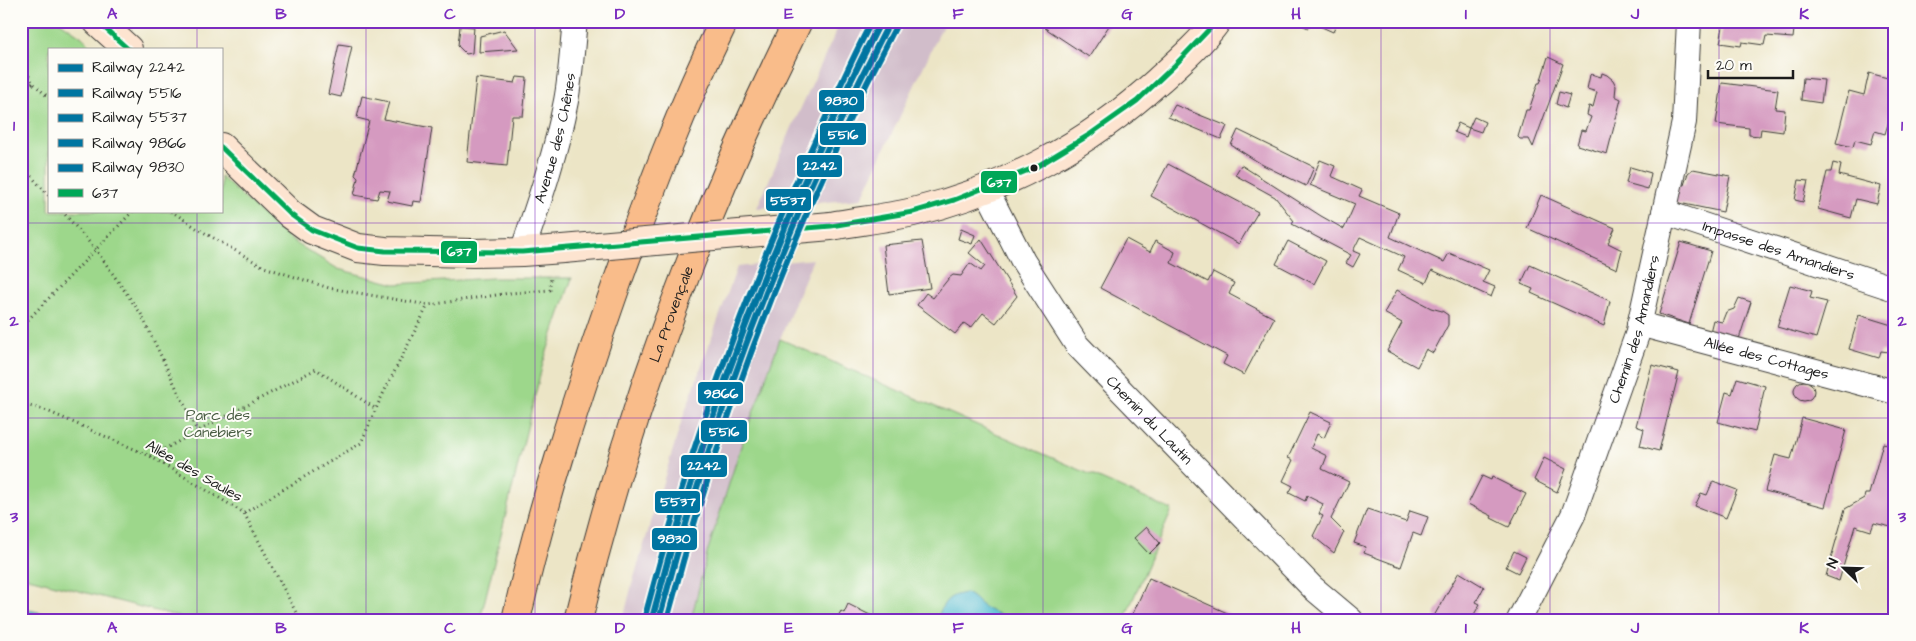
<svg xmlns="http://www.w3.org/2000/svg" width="1916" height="641" viewBox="0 0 1916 641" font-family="'Architects Daughter',sans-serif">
	<rect width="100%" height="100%" fill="#fdfcf7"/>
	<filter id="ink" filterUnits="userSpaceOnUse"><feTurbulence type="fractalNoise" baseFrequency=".02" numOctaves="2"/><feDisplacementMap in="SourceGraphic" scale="10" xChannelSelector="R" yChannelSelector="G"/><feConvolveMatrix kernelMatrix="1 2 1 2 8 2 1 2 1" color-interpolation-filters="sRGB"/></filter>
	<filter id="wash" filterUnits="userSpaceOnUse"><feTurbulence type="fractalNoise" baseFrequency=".0096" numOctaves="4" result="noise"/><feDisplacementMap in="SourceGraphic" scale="20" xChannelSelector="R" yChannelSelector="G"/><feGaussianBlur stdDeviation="1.12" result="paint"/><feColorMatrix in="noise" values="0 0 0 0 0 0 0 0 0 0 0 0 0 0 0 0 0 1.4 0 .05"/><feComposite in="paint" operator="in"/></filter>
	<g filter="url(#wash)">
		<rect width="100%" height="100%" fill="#ece5c6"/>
		<g fill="#d1bdca">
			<path d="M841,21h104l-84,178 -104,9 36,-83z"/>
			<path d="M813,259l-33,80 -38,104 -34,107 -17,70h-68l9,-36 49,-161 56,-156z"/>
		</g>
		<g fill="#9dd78b" stroke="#5c7a54">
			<path d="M21,21h38l23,16 12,12h-45v162h172v-34l68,62 49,30 57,15 98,-6h79l-29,85 -63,257h-289l-170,-44z"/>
			<path d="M780,339l392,171 -48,110h-433l17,-70 34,-107z"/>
		</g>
		<g fill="#55bcd2" stroke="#386c77">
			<path d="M966,593c10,5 12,11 20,15 8,5 15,6 23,12h-72c6,-17 10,-25 29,-27z"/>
			<path d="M21,608l50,12h-50z"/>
		</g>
		<g id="blocks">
			<g fill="#d59ac0">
				<path d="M1049,21h63l-23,36 -44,-29z"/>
				<path d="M1299,21h39l-5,11 -18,-8 -7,4 -8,-4z"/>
				<path d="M1724,21h71l-2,17 -27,-2 -2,9 -22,-3 -1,4 -21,-3z"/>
				<path d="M460,26l14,1 -2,26 -6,1 -8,-8z"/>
				<path d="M504,30l14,19 -39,3 1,-16z"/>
				<path d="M339,44l13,2 -11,51 -13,-3z"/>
				<path d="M1548,57l15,7 -30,83 -4,-8h-9l-2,-2 8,-27h3l9,-27h2z"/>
				<path d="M1602,73l5,2 6,5 3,6 -1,10 6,3 -14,55 -30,-9 4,-15 5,1 5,-14 -4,-2 2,-9 4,1 4,-15 -10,-3 3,-14 1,-1 10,3z"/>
				<path d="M1869,73l26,7 -5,21 4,2 -9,31 -10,-3 -4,13 -16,-4 -2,7 -17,-4 13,-52 15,4z"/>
				<path d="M517,77l10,1 -4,38h-11l-5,50 -40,-4 9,-84 39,5z"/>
				<path d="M1803,78l21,2 -3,23 -20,-3z"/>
				<path d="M1722,83l56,7 -3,19 10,1 -2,22 -22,-3 -1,7 -11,-1v-7l-33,-4z"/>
				<path d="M1559,92l11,3 -4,13 -10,-4z"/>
				<path d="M362,96l27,6 -5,17 48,9 -11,74 -8,-1 -1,5 -25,-5 3,-10 -10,-1 -3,9 -23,-4 4,-17 -3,-3 14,-54 -12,-3z"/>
				<path d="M1175,105l52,21 -6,13 -53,-22z"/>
				<path d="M1474,117l11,5 -4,10 -12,-4z"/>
				<path d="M1458,123l11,5 -3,9 -12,-5z"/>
				<path d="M1238,130l76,37 -8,19 -43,-21 -32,-20z"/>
				<path d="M1320,160l15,6 -4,10 31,14 -3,6 40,17 -9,24 54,25 5,-9 40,17 -6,12 12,5 -4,10 -59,-27 -6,13 -28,-13 6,-13 -44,-20 -7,14 7,3 -7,13 -7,-4 5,-8 -59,-31 2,-3 -19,-24 -40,-22 6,-10 80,51 23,13 11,-25 -45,-19z"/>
				<path d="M1833,163l8,2 -2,10 42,11 -4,18 -21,-5 -5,19 -33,-9 9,-37h4z"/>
				<path d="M1168,164l90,48 -19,32 -88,-48z"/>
				<path d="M1630,167l21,6 -3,16 -22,-6z"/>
				<path d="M1693,169l37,7 -7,36 -49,-10 5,-18 5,1 4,-12z"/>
				<path d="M1799,180l9,1 -5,21 -8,-2z"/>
				<path d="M1541,195l74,33 -7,15 14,7 -5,19 -90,-41z"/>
				<path d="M961,229l14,6 -3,9 -14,-5z"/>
				<path d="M981,239l36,57 -21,27 -13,-10 -12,15 -7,-5 -9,11 -38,-29 9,-12 7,5 16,-20 4,-3 8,1 9,-13 11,8 4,-5 -16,-13z"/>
				<path d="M1126,239l24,13 5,-11 20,11 -4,11 37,19 5,-10 21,11 -5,11 45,24 -30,57 -21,-11 4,-8 -127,-68z"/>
				<path d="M922,241l8,47 -41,6 -6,-49z"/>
				<path d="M1288,241l38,20 -12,23 -38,-20z"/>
				<path d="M1681,242l30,9 -22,73 -30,-10z"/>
				<path d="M1530,265l80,36 -6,25 -73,-33 2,-4 -12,-5z"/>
				<path d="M1790,285l22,6 -2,7 17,4 -11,36 -39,-11z"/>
				<path d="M1397,290l34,18 11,3 6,4v10l-15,28 -7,-4 -9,18 -30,-16 15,-28 -18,-10z"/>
				<path d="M1739,298l12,4 -12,37 -29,-7 3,-12 9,2 4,-10 8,-3z"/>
				<path d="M1859,315l36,11v20l-4,-1 -2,7 -8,-1 -2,7 -30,-9z"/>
				<path d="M1652,365l27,7 -20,79 -19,-5 4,-17 -8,-3z"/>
				<path d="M1737,378l28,8 -10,46 -37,-10 8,-30 6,2z"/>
				<circle cx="1804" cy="391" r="10"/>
				<path d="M1310,412l21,10 -7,16 -7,-4 -6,14 16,8 -5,13 27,13 -18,37 13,13 -10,21 -21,-17 10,-20 -4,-2 4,-10 -16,-8 -2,5 -16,-8 4,-7 -10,-5 10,-21 -5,-2z"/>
				<path d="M1802,418l44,12 -21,77 -60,-16 10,-36 16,4z"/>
				<path d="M1883,443l12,3v68l-4,13 -17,-4 -3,8 -16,-5 -16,55 -13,-5 19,-67 19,-11 1,-4h4z"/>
				<path d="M1544,458l22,11 -9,23 -23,-12z"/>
				<path d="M1482,476l9,4 1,-3 34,17 -17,33 -18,-9 1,-2 -24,-12z"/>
				<path d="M1713,481l24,9 -11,28 -31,-12 6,-13 6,2z"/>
				<path d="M1367,509l39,13 4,-11 18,6 -7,19 -8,-3 -12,34 -37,-14 2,-6 -12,-4z"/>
				<path d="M1146,527l14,16 -11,11 -15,-16z"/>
				<path d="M1514,551l12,6 -8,16 -12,-6z"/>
				<path d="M1459,572l25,15 -8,15 4,2 -8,14 2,2h-34l-6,-4z"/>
				<path d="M1149,578l94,42h-113z"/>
				<path d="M848,604l32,16h-44l5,-9 3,2z"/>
				<path d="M1774,614l20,5 -1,1h-21z"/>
			</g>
		</g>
	</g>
	<g filter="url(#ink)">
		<use href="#blocks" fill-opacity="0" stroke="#3b3a36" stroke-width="1"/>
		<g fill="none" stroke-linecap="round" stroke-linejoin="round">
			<defs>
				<g id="minor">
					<path id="s1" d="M986,189l37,72 54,84 236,243 38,32"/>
					<path id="s2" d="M1664,212l231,77"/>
					<path id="s3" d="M522,252c17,-50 34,-99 44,-151 5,-26 6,-53 9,-80"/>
					<path id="s4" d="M1639,324l256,68"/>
					<path id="s5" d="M1519,620l54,-105 64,-180 47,-213 5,-101"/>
				</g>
				<g id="secondary">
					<path d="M97,21l31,28"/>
					<path d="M221,147l69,67 22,16 46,18 27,3 88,2 49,-1 41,-3"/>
					<path d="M831,226c28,-5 56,-8 82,-14 92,-22 176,-68 245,-131 21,-19 43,-38 59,-60"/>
				</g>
				<g id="motorway">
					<path d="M516,620c26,-115 62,-226 101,-337 32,-89 65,-177 107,-262"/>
					<path id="s6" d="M578,620c50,-209 124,-407 220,-599"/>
				</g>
			</defs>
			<use href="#minor" stroke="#3b3a36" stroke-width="26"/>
			<use href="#secondary" stroke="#3b3a36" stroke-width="30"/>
			<use href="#motorway" stroke="#3b3a36" stroke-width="30"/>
			<g stroke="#3b3a36" stroke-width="3" stroke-dasharray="1 4" stroke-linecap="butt">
				<path d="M21,63l12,20 16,15"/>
				<path d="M21,94l12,-11"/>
				<path d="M21,165l28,31"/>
				<path d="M62,211l34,39 45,64 56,117"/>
				<path d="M171,211l27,18 66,38 65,21 99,17 82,-12 40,-3 1,-14"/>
				<path d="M21,327l112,-116"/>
				<path d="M21,404l24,6 105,46 94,57 56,107"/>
				<path d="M151,456l165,-87 60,40"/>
				<path d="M244,513l117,-70 18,-41 49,-97"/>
			</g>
			<use href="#minor" stroke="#fff" stroke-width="24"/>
			<use href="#secondary" stroke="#fde4d0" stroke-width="28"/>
			<use href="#motorway" stroke="#f9bc8a" stroke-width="28"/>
			<defs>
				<path id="secondary-bridge" d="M563,249l268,-23"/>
			</defs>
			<use href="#secondary-bridge" stroke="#3b3a36" stroke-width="30" stroke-linecap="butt"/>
			<use href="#secondary-bridge" stroke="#fde4d0" stroke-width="28"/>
			<defs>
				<g id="bus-1">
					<path d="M97,21l31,28"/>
					<path d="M221,147l69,67 22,16 46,18 27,3 137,1 309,-26 82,-14 41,-12 82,-33 53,-32 48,-34 38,-36 42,-44"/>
				</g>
			</defs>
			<use href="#bus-1" stroke="#fdfcf7" stroke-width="9"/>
			<use href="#bus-1" stroke="#00a757" stroke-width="5"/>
			<defs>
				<path id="rail-1" d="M659,620c54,-207 132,-409 231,-599"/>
				<path id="rail-2" d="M667,620c54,-206 131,-407 230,-596"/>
				<path id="rail-3" d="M644,620c44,-168 101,-329 174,-486 18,-38 34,-76 54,-113"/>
				<path id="rail-4" d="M652,618c54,-206 131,-408 229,-597"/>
				<path id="rail-5" d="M652,620c43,-167 101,-327 173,-483 17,-38 34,-76 54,-112"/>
			</defs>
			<use href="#rail-1" stroke="#fdfcf7" stroke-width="10"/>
			<use href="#rail-2" stroke="#fdfcf7" stroke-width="10"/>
			<use href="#rail-3" stroke="#fdfcf7" stroke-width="10"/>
			<use href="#rail-4" stroke="#fdfcf7" stroke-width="10"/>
			<use href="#rail-5" stroke="#fdfcf7" stroke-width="10"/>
			<use href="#rail-1" stroke="#0075a1" stroke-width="6"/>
			<use href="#rail-2" stroke="#0075a1" stroke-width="6"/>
			<use href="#rail-3" stroke="#0075a1" stroke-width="6"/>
			<use href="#rail-4" stroke="#0075a1" stroke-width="6"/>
			<use href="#rail-5" stroke="#0075a1" stroke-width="6"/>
		</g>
	</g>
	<path fill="none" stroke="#7b2cbf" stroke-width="1" stroke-opacity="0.55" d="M197,21v28M366,21v599M535,21v599M704,21v599M873,21v599M1043,21v599M1212,21v599M1381,21v599M1550,21v599M1719,21v599M197,211v409M21,223h1874M21,418h1874"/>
	<circle fill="#1c1c1c" stroke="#fdfcf7" stroke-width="2" cx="1034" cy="168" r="4.5"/>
	<g text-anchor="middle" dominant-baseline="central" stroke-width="4" stroke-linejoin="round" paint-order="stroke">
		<g font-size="15" fill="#1c1c1c" stroke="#fdfcf7">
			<text stroke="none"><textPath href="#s3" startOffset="119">Avenue des Chênes</textPath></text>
			<text stroke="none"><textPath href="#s2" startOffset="121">Impasse des Amandiers</textPath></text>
			<text stroke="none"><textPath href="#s6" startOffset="320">La Provençale</textPath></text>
			<text stroke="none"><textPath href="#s5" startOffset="314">Chemin des Amandiers</textPath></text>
			<text stroke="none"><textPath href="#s4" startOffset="132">Allée des Cottages</textPath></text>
			<text stroke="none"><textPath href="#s1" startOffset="285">Chemin du Lautin</textPath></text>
			<text transform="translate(194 471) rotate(30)">Allée des Saules</text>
		</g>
		<g font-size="15" fill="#495d43" stroke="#fdfcf7">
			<text x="218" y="415">Parc des<tspan x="218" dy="17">Canebiers</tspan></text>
		</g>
	</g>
	<g stroke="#fdfcf7" stroke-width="2">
		<rect x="818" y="89" width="47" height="24" rx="5" fill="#0075a1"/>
		<rect x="819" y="122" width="48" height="24" rx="5" fill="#0075a1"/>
		<rect x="796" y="154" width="47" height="24" rx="5" fill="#0075a1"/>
		<rect x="980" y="170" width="38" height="24" rx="5" fill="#00a757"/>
		<rect x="765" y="188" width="47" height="24" rx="5" fill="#0075a1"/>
		<rect x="440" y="240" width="38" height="24" rx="5" fill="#00a757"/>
		<rect x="697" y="381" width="47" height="24" rx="5" fill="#0075a1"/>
		<rect x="700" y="419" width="48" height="24" rx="5" fill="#0075a1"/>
		<rect x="680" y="454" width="48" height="24" rx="5" fill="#0075a1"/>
		<rect x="654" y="490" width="47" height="24" rx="5" fill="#0075a1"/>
		<rect x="651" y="527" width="47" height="24" rx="5" fill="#0075a1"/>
	</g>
	<g font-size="14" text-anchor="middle" font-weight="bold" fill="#fff">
		<text x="841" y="105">9830</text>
		<text x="843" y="139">5516</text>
		<text x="820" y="170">2242</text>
		<text x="999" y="187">637</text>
		<text x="788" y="205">5537</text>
		<text x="459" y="256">637</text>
		<text x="721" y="398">9866</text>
		<text x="724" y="436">5516</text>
		<text x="704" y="470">2242</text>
		<text x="678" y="506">5537</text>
		<text x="674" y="543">9830</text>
	</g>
	<rect width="1916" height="641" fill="none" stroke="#fdfcf7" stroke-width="55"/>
	<rect x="48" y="48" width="175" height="165" fill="#fdfcf7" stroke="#a3a29f"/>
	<rect x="58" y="64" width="25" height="8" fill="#0075a1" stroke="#a3a29f"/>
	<text x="92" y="72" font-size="15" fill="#1c1c1c">Railway 2242</text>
	<rect x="58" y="89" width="25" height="8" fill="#0075a1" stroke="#a3a29f"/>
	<text x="92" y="98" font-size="15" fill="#1c1c1c">Railway 5516</text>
	<rect x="58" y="114" width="25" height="8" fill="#0075a1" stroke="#a3a29f"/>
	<text x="92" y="122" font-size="15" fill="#1c1c1c">Railway 5537</text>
	<rect x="58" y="139" width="25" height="8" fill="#0075a1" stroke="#a3a29f"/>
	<text x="92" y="148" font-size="15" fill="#1c1c1c">Railway 9866</text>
	<rect x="58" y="164" width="25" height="8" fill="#0075a1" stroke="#a3a29f"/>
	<text x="92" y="172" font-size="15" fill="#1c1c1c">Railway 9830</text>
	<rect x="58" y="189" width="25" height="8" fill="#00a757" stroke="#a3a29f"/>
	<text x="92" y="198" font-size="15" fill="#1c1c1c">637</text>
	<g transform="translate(1844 568) rotate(293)" stroke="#fdfcf7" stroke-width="4" paint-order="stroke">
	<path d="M0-4L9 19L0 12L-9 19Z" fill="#1c1c1c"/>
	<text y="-8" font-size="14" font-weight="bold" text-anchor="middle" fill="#1c1c1c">N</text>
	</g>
	<path d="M1708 70v8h85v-8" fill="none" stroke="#1c1c1c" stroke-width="2.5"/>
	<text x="1716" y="70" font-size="15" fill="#1c1c1c" stroke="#fdfcf7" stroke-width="4" paint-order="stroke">20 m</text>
	<rect x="28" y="28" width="1860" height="586" fill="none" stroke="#7b2cbf" stroke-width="2"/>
	<g font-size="16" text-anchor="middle" font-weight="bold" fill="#7b2cbf">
		<text x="112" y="19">A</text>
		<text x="281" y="19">B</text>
		<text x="450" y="19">C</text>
		<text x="620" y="19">D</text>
		<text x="789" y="19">E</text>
		<text x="958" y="19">F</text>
		<text x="1127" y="19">G</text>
		<text x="1296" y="19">H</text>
		<text x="1466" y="19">I</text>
		<text x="1635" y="19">J</text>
		<text x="1804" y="19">K</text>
		<text x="14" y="131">1</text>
		<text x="1902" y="131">1</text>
		<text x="14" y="326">2</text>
		<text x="1902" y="326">2</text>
		<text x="14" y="522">3</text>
		<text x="1902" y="522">3</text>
		<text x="112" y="633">A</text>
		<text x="281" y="633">B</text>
		<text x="450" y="633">C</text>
		<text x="620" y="633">D</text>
		<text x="789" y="633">E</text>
		<text x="958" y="633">F</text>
		<text x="1127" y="633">G</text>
		<text x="1296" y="633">H</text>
		<text x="1466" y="633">I</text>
		<text x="1635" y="633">J</text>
		<text x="1804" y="633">K</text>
	</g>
</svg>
